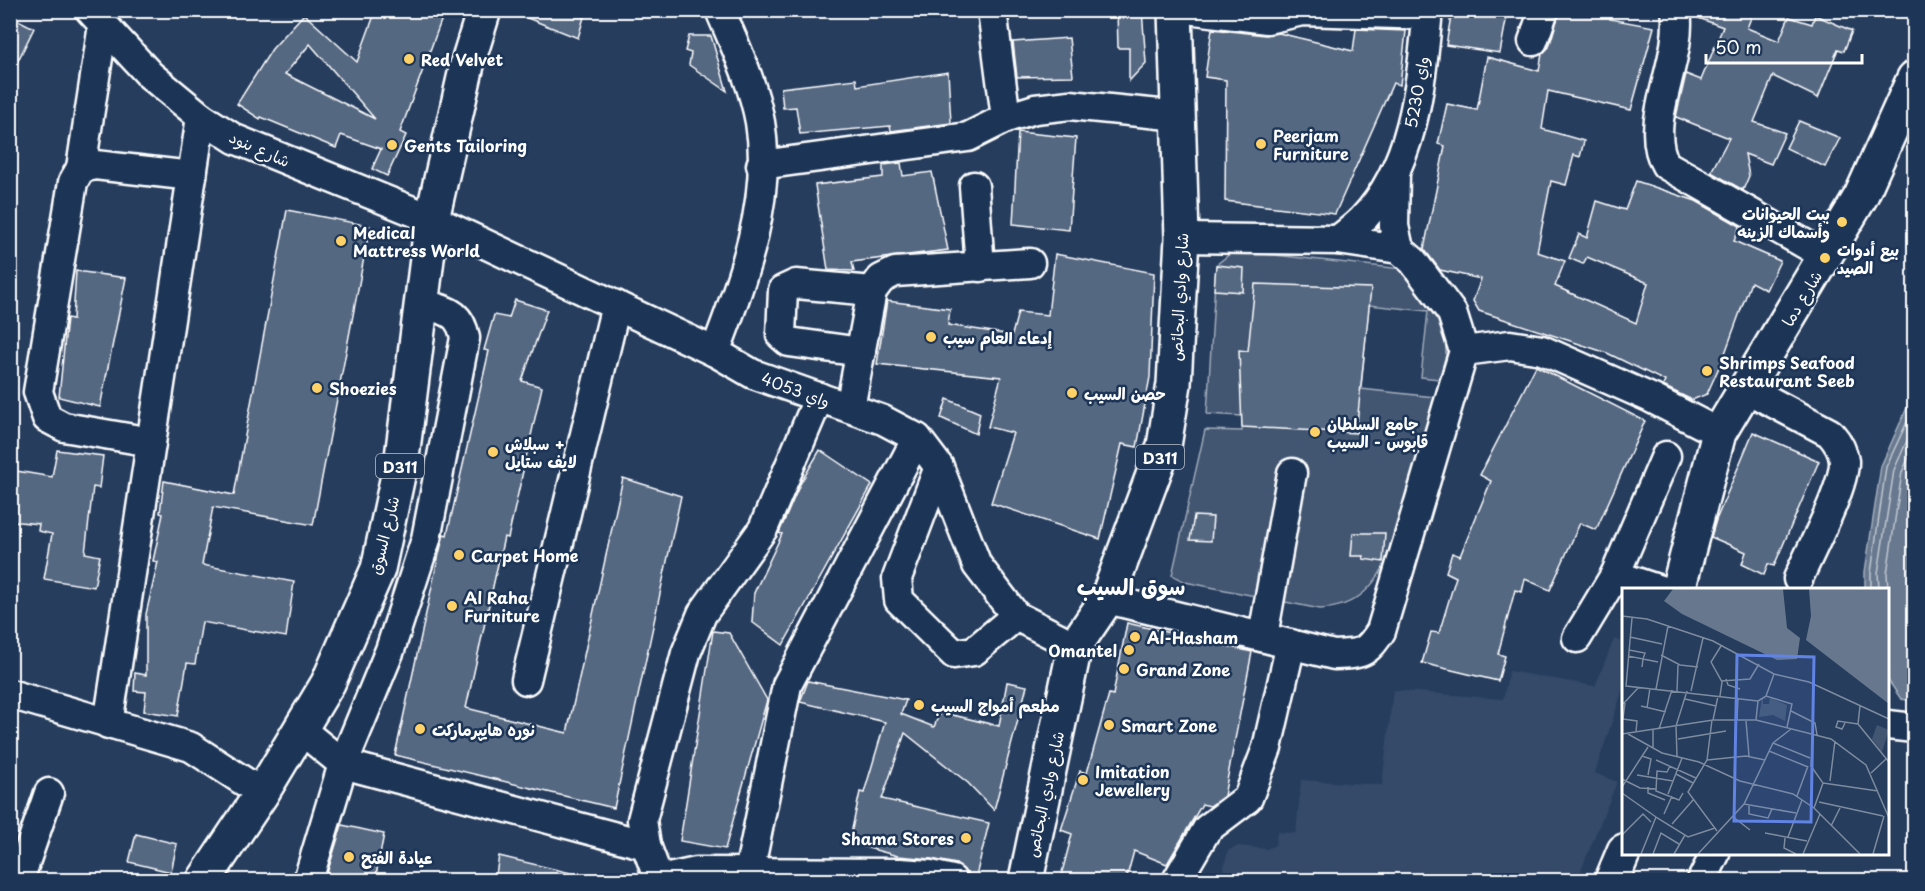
<svg xmlns="http://www.w3.org/2000/svg" width="1925" height="891" viewBox="0 0 1925 891" font-family="'Playpen Sans','Playpen Sans Arabic',sans-serif">
	<rect width="100%" height="100%" fill="#263d5e"/>
	<filter id="ink" filterUnits="userSpaceOnUse"><feTurbulence type="fractalNoise" baseFrequency=".0167" numOctaves="2"/><feDisplacementMap in="SourceGraphic" scale="12" xChannelSelector="R" yChannelSelector="G"/><feConvolveMatrix kernelMatrix="1 2 1 2 8 2 1 2 1" color-interpolation-filters="sRGB"/></filter>
	<g filter="url(#ink)">
		<path fill="#344a68" d="M1614,639l9,3v47l-28,84 22,9 -40,98h-374l2,-7 17,2 6,-25 11,-4 28,3 8,-4 2,-13 19,1 5,-53 81,5 11,-95 110,9 6,-28 86,15z"/>
		<path fill="#425672" stroke="#a0aab8" stroke-width="1.5" d="M1246,252l156,17 16,7 27,53 1,26 -7,24 -18,-2 7,-66 -59,-6 -8,84 73,8 -42,153c-15,34 -33,57 -72,59l-135,-27 -13,-7 33,-145 37,1v-15l-35,-2 9,-149 15,-12z"/>
		<path fill="#67788e" stroke="#a4aebb" stroke-width="1.5" d="M1914,392v309l-13,-2 -13,-19v-90l-23,-1v-17l16,-106z"/>
		<g fill="none" stroke-linecap="round" stroke-linejoin="round">
			<g stroke="#c2c9d2" stroke-width="1.5">
				<path d="M1871,590v-17l15,-106 28,-60"/>
				<path d="M1879,590l-1,-17 16,-103 20,-45"/>
				<path d="M1888,590l-1,-16 15,-102 12,-26"/>
			</g>
		</g>
		<g fill="#556781" stroke="#fff" stroke-width="1.5" fill-rule="evenodd">
			<path d="M376,10h69l-45,122 6,3 -19,41 -15,-7 9,-20 -40,-14 -5,13 -75,-31 -1,2 -23,-15 35,-55 32,-35 53,48zM310,44l65,75 -90,-45z"/>
			<path d="M507,10h79l-8,28z"/>
			<path d="M1117,10h25l4,53 -17,18v-33h-11z"/>
			<path d="M1452,10h56l-8,43 -54,-8z"/>
			<path d="M1560,10h52l-2,9 44,8 -23,83 -83,-19 -6,38 42,12 -4,16 -6,-2 -8,30 -15,-4 -14,71 28,9 -10,25 81,37 12,-40 -61,-26 -4,7 -14,-6 10,-24 8,4 10,-37 28,9 11,-29 60,20 44,25 -6,15 46,20 -14,29 -15,-8 -27,74 -17,38 -15,6 -29,-14 2,-5 -58,-28 -128,-42 -6,-10 8,-22 -41,-9 -16,-21 21,-103 -7,-2 9,-40 30,6 10,-53 52,14 3,-17 7,-7z"/>
			<path d="M1693,10h61l-7,18 32,13 10,-24 23,7 3,-9 37,16 -8,20 -6,-2 -20,49 -45,-22 -19,46 31,11 -14,31 -26,-10 4,22 -6,14 -32,-18 18,-34 -53,-21 10,-43 15,6 22,-53 -30,-11z"/>
			<path d="M10,16l24,12 -24,49z"/>
			<path d="M1212,29l53,6 14,-2 74,18 3,-22 50,2 -6,54 -7,-2 -58,131 -110,-13 1,-121 -21,-3z"/>
			<path d="M689,36h22l16,55 -38,-26 2,-12 -6,-2z"/>
			<path d="M1069,38l4,38 -56,1 -4,-35z"/>
			<path d="M948,72l3,51 -60,8 -1,-5 -90,8 -4,-27 -13,1 -2,-20 75,-9 1,7z"/>
			<path d="M1799,121l41,17 -15,29 -39,-19z"/>
			<path d="M1018,132l58,6 -7,92 -56,-6z"/>
			<path d="M901,163l2,13 29,-4 16,78 -96,12 2,9 -26,-1 -13,-85 68,-8v-12z"/>
			<path d="M287,210l83,16 -57,299 -100,-18 -11,58 92,17 -8,55 -84,-15 -7,42 -8,-1 -9,53 -34,-5 2,-19 -12,-1 1,-18 11,2v-61l12,-52 -5,-1 10,-47 -3,-1 4,-32 70,14z"/>
			<path d="M1055,254l99,19 -4,104 -13,70 -15,-3 -22,95 -109,-36 22,-70 -25,-6 13,-50 -124,-13 10,-63 63,8 -2,16 64,10 6,-23 30,3z"/>
			<path d="M1216,265l28,3 -1,24 -29,-2z"/>
			<path d="M76,271l50,7 -26,129 -41,-10 8,-79 6,1z"/>
			<path d="M1255,284l116,4 -15,145 -114,-6 -3,-77 9,1z"/>
			<path d="M515,300l32,10 -25,71 20,6 -34,151 -4,-1 -38,171 101,25 56,-255 58,18 -67,312 -219,-53 44,-201 5,-20 3,1 42,-184 -5,-1 10,-35 15,3z"/>
			<path d="M1536,366l109,55 -49,109 -16,-7 -30,67 -25,-11 -3,13 -7,-2 -17,64 7,2 -7,25 -76,-18 9,-31 8,1 17,-56 -10,-5 6,-19 8,3 31,-75 -11,-6z"/>
			<path d="M947,399l33,14 -4,21 -35,-16z"/>
			<path d="M1753,432l66,29 -45,105 -6,-2 -4,11 -22,-11 4,-12 -35,-15 5,-17z"/>
			<path d="M57,450l46,6 -4,32 -6,-1 -8,66 15,3 -6,31 -50,-8 8,-45 -14,-3 1,-7 -29,-3v-51l42,7z"/>
			<path d="M820,450l52,35 -89,160 -31,-23 2,-29 28,-59 -3,-1 21,-49z"/>
			<path d="M1194,516l19,1 -2,24 -21,-1z"/>
			<path d="M1353,533h32l-2,29 -20,-3 1,-3h-13z"/>
			<path d="M1127,623l125,29 -28,144 -14,10 -8,-2 -35,60 -33,-13 -8,29h-66l12,-46 -11,-4 19,-59 7,2 22,-79 4,1z"/>
			<path d="M713,631l16,2 38,67 -42,149 -45,-8z"/>
			<path d="M808,681l98,19 -5,14 33,13 6,-15 59,14 8,-44 20,4 -33,124 -26,-27 -63,-50 -23,66 107,24 -13,53 -9,-2 -11,-10 -25,-5 -33,-3 -49,-13 11,-51 4,1 21,-71 -85,-20z"/>
			<path d="M342,825l42,9 -9,46h-50z"/>
			<path d="M136,834l41,10 -6,28 -42,-10z"/>
			<path d="M499,856l76,18 -1,6h-79z"/>
		</g>
		<g fill="none" stroke-linecap="round" stroke-linejoin="round">
			<defs>
				<g id="minor">
					<path d="M90,10l60,65 51,42 34,22 197,80 283,133 38,22 130,46 34,18 22,29 38,98 39,51 59,30"/>
					<path d="M992,10l14,108"/>
					<path d="M1195,10l72,9 35,-8 125,4"/>
					<path d="M1676,10c8,51 -35,113 -10,155l160,91"/>
					<path d="M1533,41l11,-31"/>
					<path d="M761,165l207,-28 38,-19 29,-9 35,-4 109,11"/>
					<path d="M81,168l22,-143"/>
					<path d="M1395,172l-1,54 5,23"/>
					<path d="M974,186l6,81"/>
					<path d="M1338,240c8,-6 17,-13 24,-20 53,-55 59,-138 66,-210"/>
					<path d="M1464,351l46,-6 32,5 109,48 68,35"/>
					<path d="M715,352c27,-70 58,-153 45,-230 -7,-39 -25,-76 -40,-112"/>
					<path d="M861,352l-72,-10 -8,-7 2,-45 13,-6 76,7"/>
					<path d="M1747,389l83,44c7,8 13,17 14,28 1,26 -35,92 -46,118"/>
					<path d="M850,408l22,-117 9,-12 14,-7 135,-9"/>
					<path d="M151,442l-87,-15 -17,-9 -9,-26 35,-210 8,-14 14,-3 97,11"/>
					<path d="M939,467l-42,111 2,22 55,54 20,-3 42,-35"/>
					<path d="M1615,575l51,-119"/>
					<path d="M1107,599l227,56c28,-1 32,-1 47,-24l83,-280 -12,-38 -39,-52 -14,-12 -61,-9 -156,-2"/>
					<path d="M1263,636l29,-163"/>
					<path d="M1577,638l38,-63 45,15"/>
					<path d="M526,680l90,-375"/>
					<path d="M10,694l181,53 71,46"/>
					<path d="M108,724l93,-607"/>
					<path d="M1888,725l26,3"/>
					<path d="M300,729l43,35 303,81 13,35"/>
					<path d="M646,845l-4,-25 44,-167 16,-39 61,-85 56,-132"/>
					<path d="M749,873l38,-188 130,-247"/>
					<path d="M19,880l30,-87"/>
					<path d="M308,880l35,-116 47,-114 36,-111 39,-201c-5,-28 -20,-27 -44,-35"/>
					<path d="M660,880l37,-8 203,1 30,2 22,5"/>
					<path d="M1177,880l30,-51 41,-31 19,-50 24,-104"/>
					<path d="M1702,880l13,-26"/>
				</g>
				<g id="major">
					<path d="M1678,590l41,-157 142,-237 53,-118"/>
					<path d="M204,880l58,-87 66,-110 50,-114 24,-112 30,-238 35,-154 17,-55"/>
					<path d="M1026,880l49,-234 32,-47 57,-153 10,-62 8,-146 -7,-228"/>
					<path d="M1612,880l12,-29"/>
				</g>
			</defs>
			<use href="#minor" stroke="#fff" stroke-width="33"/>
			<use href="#major" stroke="#fff" stroke-width="38"/>
			<use href="#minor" stroke="#1d3557" stroke-width="28"/>
			<use href="#major" stroke="#1d3557" stroke-width="33"/>
		</g>
	</g>
	<g fill="#ffd166" stroke="#1d3557" stroke-width="2">
		<circle cx="409" cy="59" r="6"/>
		<circle cx="1261" cy="144" r="6"/>
		<circle cx="392" cy="145" r="6"/>
		<circle cx="1842" cy="222" r="6"/>
		<circle cx="341" cy="241" r="6"/>
		<circle cx="1825" cy="258" r="6"/>
		<circle cx="931" cy="337" r="6"/>
		<circle cx="1707" cy="371" r="6"/>
		<circle cx="317" cy="388" r="6"/>
		<circle cx="1072" cy="393" r="6"/>
		<circle cx="1315" cy="432" r="6"/>
		<circle cx="493" cy="452" r="6"/>
		<circle cx="459" cy="555" r="6"/>
		<circle cx="452" cy="606" r="6"/>
		<circle cx="1135" cy="637" r="6"/>
		<circle cx="1129" cy="650" r="6"/>
		<circle cx="1124" cy="669" r="6"/>
		<circle cx="919" cy="705" r="6"/>
		<circle cx="1109" cy="725" r="6"/>
		<circle cx="420" cy="729" r="6"/>
		<circle cx="1083" cy="780" r="6"/>
		<circle cx="966" cy="838" r="6"/>
		<circle cx="349" cy="857" r="6"/>
	</g>
	<g text-anchor="middle" dominant-baseline="central" stroke-width="5" stroke-linejoin="round" paint-order="stroke">
		<g fill="#1d3557" stroke="#bbc2cd" stroke-width="1.5">
			<rect x="1136" y="445" width="48" height="24" rx="4.5"/>
			<rect x="376" y="454" width="48" height="24" rx="4.5"/>
		</g>
		<g font-size="15" font-weight="bold" fill="#fff">
			<text x="1160" y="457">D311</text>
			<text x="400" y="466">D311</text>
		</g>
		<g font-size="16" font-weight="bold" fill="#fff" stroke="#1d3557" text-anchor="start">
			<text x="421" y="59">Red Velvet</text>
			<text x="1273" y="135">Peerjam<tspan x="1273" dy="18">Furniture</tspan></text>
			<text x="404" y="145">Gents Tailoring</text>
			<text x="1830" y="213" text-anchor="end">بيت الحيوانات<tspan x="1830" dy="18">وأسماك الزينه</tspan></text>
			<text x="353" y="232">Medical<tspan x="353" dy="18">Mattress World</tspan></text>
			<text x="1837" y="249">بيع أدوات<tspan x="1837" dy="18">الصيد</tspan></text>
			<text x="943" y="337">إدعاء العام سيب</text>
			<text x="1719" y="362">Shrimps Seafood<tspan x="1719" dy="18">Restaurant Seeb</tspan></text>
			<text x="329" y="388">Shoezies</text>
			<text x="1084" y="393">حصن السيب</text>
			<text x="1327" y="423">جامع السلطان<tspan x="1327" dy="18">قابوس - السيب</tspan></text>
			<text x="505" y="443">سبلاش +<tspan x="505" dy="18">لايف ستايل</tspan></text>
			<text x="471" y="555">Carpet Home</text>
			<text x="464" y="597">Al Raha<tspan x="464" dy="18">Furniture</tspan></text>
			<text x="1147" y="637">Al-Hasham</text>
			<text x="1117" y="650" text-anchor="end">Omantel</text>
			<text x="1136" y="669">Grand Zone</text>
			<text x="931" y="705">مطعم أمواج السيب</text>
			<text x="1121" y="725">Smart Zone</text>
			<text x="432" y="729">نوره هايپرماركت</text>
			<text x="1095" y="771">Imitation<tspan x="1095" dy="18">Jewellery</tspan></text>
			<text x="954" y="838" text-anchor="end">Shama Stores</text>
			<text x="361" y="857">عيادة الفتح</text>
		</g>
		<g font-size="16" fill="#fff" stroke="#1d3557">
			<text transform="translate(1416 92) rotate(-80)">واي 5230</text>
			<text transform="translate(260 148) rotate(24)">شارع بنود</text>
			<text transform="translate(1178 297) rotate(-87)">شارع وادي البحائص</text>
			<text transform="translate(1801 298) rotate(-59)">شارع دما</text>
			<text transform="translate(796 389) rotate(20)">واي 4053</text>
			<text transform="translate(383 535) rotate(-76)">شارع السوق</text>
			<text transform="translate(1044 794) rotate(-78)">شارع وادي البحائص</text>
		</g>
		<g font-size="22" font-weight="bold" fill="#fff" stroke="#1d3557">
			<text x="1131" y="585">سوق السيب</text>
		</g>
	</g>
	<g transform="translate(1622 588)">
		<rect width="267" height="267" fill="#263d5e"/>
		<path d="M140,110h7l-6,1v5h6l1,-6 17,7 -2,16 -12,-6 -14,2zM255,137l12,5 -7,22 -10,-13z" fill="#425672"/>
		<path d="M51,1h110l4,39 13,10 -3,21 -20,1 -95,-46 -18,-13zM187,1h80v115l-83,-64 5,-24z" fill="#67788e"/>
		<path fill="none" stroke="#7d8b9e" stroke-width="1.5" d="M0,28l25,3 66,22 61,33 35,8 80,37M10,30l-6,68 132,15M8,49l32,7M39,67l19,10 18,2M6,68l15,3 2,-6 -16,-3M20,79l1,-8 15,3M104,91l2,6 12,4M99,93l29,-2 9,-15M34,101l12,-63M55,103l1,-26M69,103l12,-53M98,108l2,-14 -11,-20 10,-16M144,108l8,-22M63,111l31,7M3,115l-2,16 14,2 -1,11M1,116l16,-17M19,118l25,6M238,118l-2,18 31,38M25,120l3,-20M169,123l24,12 2,12M90,132l-5,40 -19,32 29,39M91,132l5,-24M115,132l1,-22M134,132l2,-19 8,-5 26,8 -5,23M124,133l3,35M223,135l-3,6 -6,-2 2,-6 20,3M37,141l13,-39M0,146l91,-14h43l75,19 35,26 23,53M6,146l34,19 37,9 41,19 53,13 21,14 46,46M191,147l-2,31 12,17 -9,25M56,151l48,-8M151,155l37,15M31,161v-19M147,163l39,16M20,168l9,3 -3,16M55,168l-1,-30 11,-35M34,172l40,18M85,172l39,-4 19,4M48,178l-3,6 -10,-1 -1,20 23,9 4,-7M249,185l15,-14M54,186l17,9M15,187l36,6M0,191l18,9 16,1M208,193l5,-40M201,195l55,8M0,199l26,-40M26,199v6l17,7M0,205l34,24M46,206l14,-36M175,208l11,-30M197,214l64,14M122,216l52,9M127,217v9l19,4 4,-9M42,226l8,-18M110,228l18,14M50,236l21,-24M209,238l9,-18M143,245l42,8M0,247l21,-21 8,8M166,249l14,-37M163,250l-1,10 12,6M19,266l15,-37 32,20 27,-9M31,266l8,-21 18,11M52,266l11,-19M76,266l46,-50 29,-61 18,-14M181,266l17,-40M251,266l11,-38"/>
		<path fill="#6183e4" fill-opacity="0.15" stroke="#6183e4" stroke-width="3" d="M115,67l77,2 -3,165 -77,-1z"/>
		<rect width="267" height="267" fill="none" stroke="#fff" stroke-width="3"/>
	</g>
	<rect width="1925" height="891" fill="none" stroke="#1d3557" stroke-width="36"/>
	<rect x="18" y="18" width="1889" height="855" fill="none" stroke="#fff" stroke-width="2" filter="url(#ink)"/>
	<path d="M1706 54v9h156v-9" fill="none" stroke="#ffffff" stroke-width="3"/>
	<text x="1715" y="54" font-size="18" fill="#ffffff" stroke="#1d3557" stroke-width="4.5" paint-order="stroke">50 m</text>
</svg>
